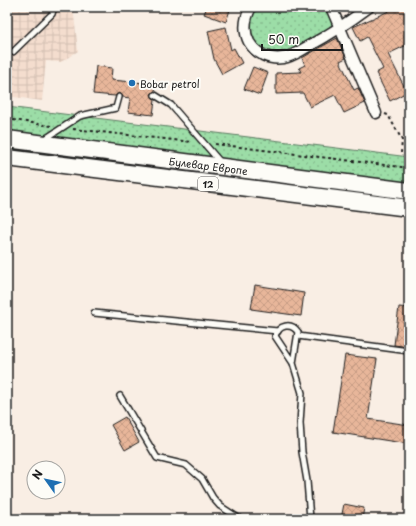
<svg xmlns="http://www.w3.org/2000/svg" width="416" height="526" viewBox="0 0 416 526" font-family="'Playpen Sans',sans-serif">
	<defs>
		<pattern id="industrial-grid" width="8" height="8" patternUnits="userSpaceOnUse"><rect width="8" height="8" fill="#f4ddce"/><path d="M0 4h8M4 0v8" fill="none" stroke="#d1bdb0"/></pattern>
		<pattern id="grass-dots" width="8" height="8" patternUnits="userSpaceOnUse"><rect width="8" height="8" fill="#9cdda7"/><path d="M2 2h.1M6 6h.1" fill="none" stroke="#86bd8f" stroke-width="1.8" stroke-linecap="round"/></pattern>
		<pattern id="building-cross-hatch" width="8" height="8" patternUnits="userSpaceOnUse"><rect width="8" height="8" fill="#e8b69a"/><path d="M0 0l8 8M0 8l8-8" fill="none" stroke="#c69c84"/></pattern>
	</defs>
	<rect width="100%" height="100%" fill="#f9eee4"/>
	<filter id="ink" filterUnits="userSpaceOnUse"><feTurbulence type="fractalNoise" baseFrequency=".025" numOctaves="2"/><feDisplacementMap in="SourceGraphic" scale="8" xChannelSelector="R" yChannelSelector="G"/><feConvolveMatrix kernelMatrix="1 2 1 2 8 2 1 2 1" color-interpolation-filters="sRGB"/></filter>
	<g filter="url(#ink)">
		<path fill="url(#industrial-grid)" d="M7,7h66l5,44 -17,11 -15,-1 -4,40 -35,-5z"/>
		<g fill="url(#grass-dots)" stroke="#5c7c62">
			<path d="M251,7h80l9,22 -47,26 -21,3 -24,-19z"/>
			<path d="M7,107l402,50v27l-402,-50z"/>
			<path d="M7,145l402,51v7l-402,-50z"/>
		</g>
		<g fill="url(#building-cross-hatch)" stroke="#1c1c1c">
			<path d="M207,7h24l-5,15 -22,-8z"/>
			<path d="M387,7h22v19l-3,1 3,6v11l-21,10 19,38 -17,9 -14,-28 7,-4 -16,-32 -7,4 -7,-14 36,-16z"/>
			<path d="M226,27l5,23 3,-2 8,15 -20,11 -8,-15 -6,-28z"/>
			<path d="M337,38l9,20 -6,3 14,29 4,-2 7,15 -21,10 -9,-18 -25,12 -7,-14 -27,1v-21l25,-1 -2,-4 6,-3 -3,-7z"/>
			<path d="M96,66l16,2 -1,12 45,4 -1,7 -4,3 4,6 -2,15 -25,-3 2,-14 -7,-1 -3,-4 -5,3 -22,-2z"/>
			<path d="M253,67l15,6 -8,22 -16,-6z"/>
			<path d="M255,285l49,8 -3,23 -50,-7z"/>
			<path d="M399,307l10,1v39l-15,-2z"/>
			<path d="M345,355l32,4 -9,60 41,6v19l-76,-12z"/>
			<path d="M125,417l14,25 -14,8 -14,-25z"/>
			<path d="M344,504l20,4 -2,11h-21z"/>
		</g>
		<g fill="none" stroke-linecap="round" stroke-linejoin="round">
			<defs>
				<g id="service">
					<path d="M7,52h6l39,-38 2,-7"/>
					<path d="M155,95l16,10 50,58"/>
					<path d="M45,139l35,-23 36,-8 3,-11"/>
					<path d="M94,313l184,18"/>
					<path d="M298,336l111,15"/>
					<path d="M293,363l5,-31c-7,-10 -19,-7 -23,4l18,27 9,30 -2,30 2,29 5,29 3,38"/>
					<path d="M120,396l37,62 29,7 16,14 11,19 7,8 20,13"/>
				</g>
				<g id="minor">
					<path d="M251,7c-6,11 -8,23 -2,35 7,12 20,18 34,16 9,-1 17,-7 24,-11 22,-12 42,-25 62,-40"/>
					<path d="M331,7l45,106"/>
				</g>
				<g id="primary">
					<path id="s1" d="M7,139l402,52"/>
					<path d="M7,158l402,50"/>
				</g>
			</defs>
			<use href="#service" stroke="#1c1c1c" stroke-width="8"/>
			<use href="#minor" stroke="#1c1c1c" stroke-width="13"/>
			<use href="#primary" stroke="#1c1c1c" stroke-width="19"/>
			<g stroke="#1c1c1c" stroke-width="2" stroke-dasharray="3 3" stroke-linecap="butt">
				<path d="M385,114l3,1 14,25 -1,13"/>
				<path d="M7,119l44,7"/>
				<path d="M73,129l119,13"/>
				<path d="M215,144l194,24"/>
			</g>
			<use href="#service" stroke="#fdfcf7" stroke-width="5"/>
			<use href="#minor" stroke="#fdfcf7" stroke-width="10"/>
			<use href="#primary" stroke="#fdfcf7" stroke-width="16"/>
		</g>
	</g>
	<circle fill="#1f6fb2" stroke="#fdfcf7" stroke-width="1.5" cx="132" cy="83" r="4"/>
	<g text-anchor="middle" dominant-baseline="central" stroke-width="4" stroke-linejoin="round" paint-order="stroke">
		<rect fill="#fdfcf7" stroke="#605f5e" stroke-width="1" x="198" y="177" width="20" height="14" rx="3"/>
		<g font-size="9" font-weight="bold" fill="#1c1c1c">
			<text x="208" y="184">12</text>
		</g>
		<g font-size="10" fill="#1c1c1c" stroke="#fdfcf7" text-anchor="start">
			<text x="140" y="83">Bobar petrol</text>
		</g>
		<g font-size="10" fill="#1c1c1c" stroke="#fdfcf7">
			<text stroke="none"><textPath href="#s1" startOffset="203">Булевар Европе</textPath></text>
		</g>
	</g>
	<rect width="416" height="526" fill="none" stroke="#fdfcf7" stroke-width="24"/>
	<rect x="12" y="12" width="392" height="502" fill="none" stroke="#1c1c1c" stroke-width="1.5" filter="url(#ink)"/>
	<g transform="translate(46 480) rotate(303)"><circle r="19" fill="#fdfcf7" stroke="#a3a29f"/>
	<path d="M0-3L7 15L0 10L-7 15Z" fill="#1f6fb2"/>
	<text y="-6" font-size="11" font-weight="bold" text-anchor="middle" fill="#1c1c1c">N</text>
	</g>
	<path d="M262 44v6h80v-6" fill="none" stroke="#1c1c1c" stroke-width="2"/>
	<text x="268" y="44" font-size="12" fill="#1c1c1c" stroke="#fdfcf7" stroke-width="3" paint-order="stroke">50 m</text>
</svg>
